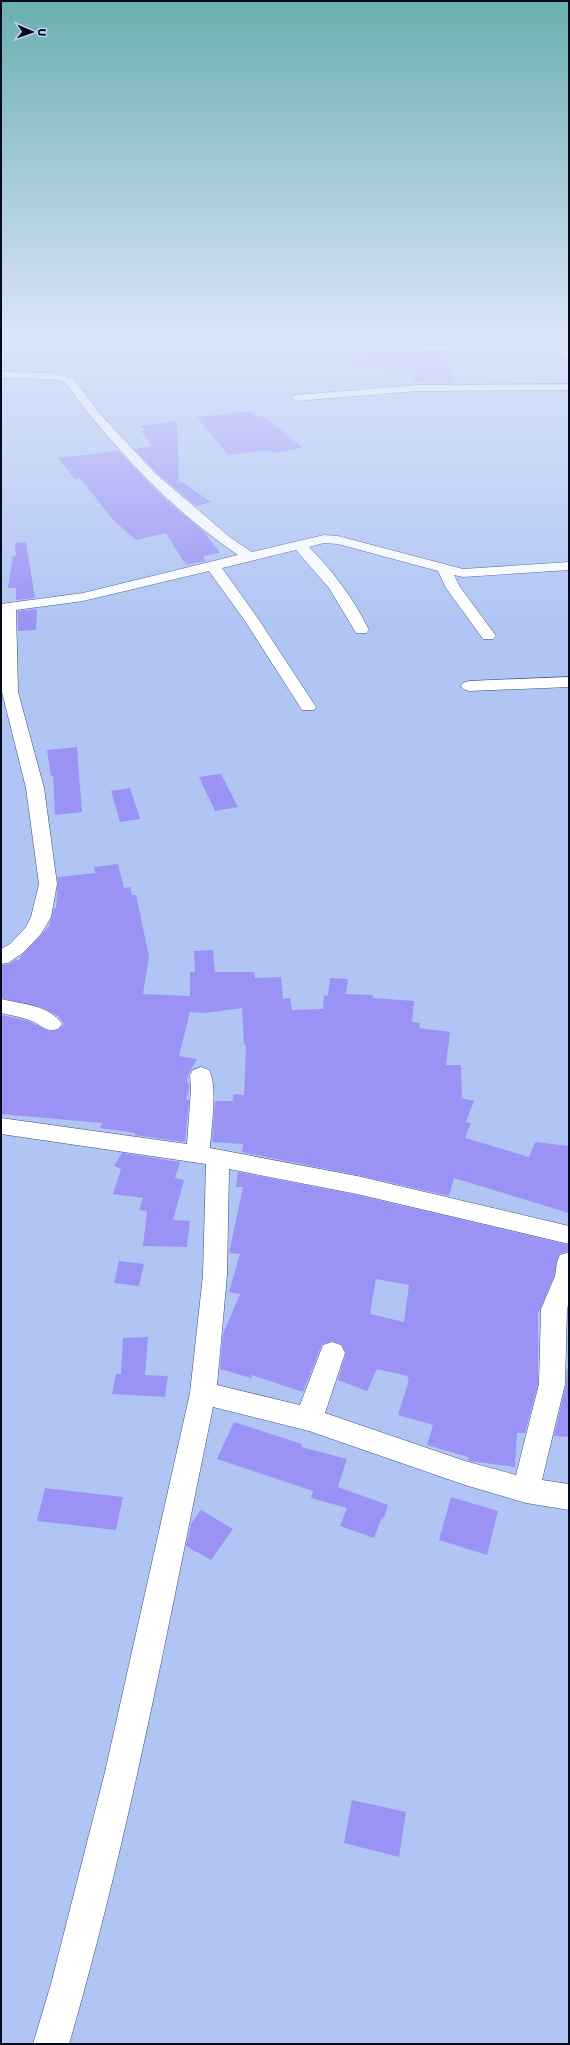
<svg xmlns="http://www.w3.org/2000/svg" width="570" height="2045" viewBox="0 0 570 2045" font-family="Rubik,sans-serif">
	<rect width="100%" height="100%" fill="#b0c5f4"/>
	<g fill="#9b92f6" fill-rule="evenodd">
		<path d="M422,351l24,1 8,31 -40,-1 2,-13 -65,-1v-15z"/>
		<path d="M251,411l4,6 9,-1 38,32 -27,5 -6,-3 -41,5 -31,-38z"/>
		<path d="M177,421l2,62 3,-1 29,20 -15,4 -39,-33 -23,-24 19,-3 -12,-15h4l-4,-5z"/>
		<path d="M118,451l47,48 39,33 16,21 -17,3 3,5 -20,4 -20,-32 -30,7 -23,-20 -33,-42 -5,1 -17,-21z"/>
		<path d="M26,542l9,56 -19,2v-12h-8l5,-32 3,-1 -1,-12z"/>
		<path d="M37,609l-1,21 -18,1v-20z"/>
		<path d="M77,747l5,65 -27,3 -2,-39h-2l-4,-26z"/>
		<path d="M221,774l17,33 -23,4 -16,-34z"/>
		<path d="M130,788l10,31 -20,3 -9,-31z"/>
		<path d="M118,864l6,24 6,-1 2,8h4l13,61 -6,38 47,2v-24h5l-1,-21 19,-1 2,22h39l1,6 26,-1 2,22 7,-1 2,12 31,-1 1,-14 4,1 2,-18 18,1 -2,15 27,1v3l41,3 -2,21 8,1 -1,5 31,4 -4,33h15l1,33 12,3 -8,21 5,1 -6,15 64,19 6,-15 34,4v67l-115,-35 -5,18 -92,-21 -115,-23 1,-8 -31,-2 3,-41h17l2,-7 10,1 2,-50h-2l-2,-37 -36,5 -16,-1 -11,44 18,3 -9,16 -1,8h2v6l-3,11h3l-4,42 -51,-7 2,-2 -36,-5 2,-5 -101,-9v-99l27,6 21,10 9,-1 6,-6 -6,-8 -15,-8 -42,-10v-33l8,-1 7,-5 3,2 2,-5 28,-30 5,-18h2l2,-31 37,-4 -1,-6z"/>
		<path d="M122,1153l58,9 -5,16 9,2 -11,40 17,1 -3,26 -44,-1 4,-35 -8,-1 4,-12 -30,-4 8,-25 -7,-3z"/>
		<path d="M238,1172l119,23 212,50v6l-10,3 -5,22 -15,36h-1v72l-13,49h-8l-2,34 -46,-6 -1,-4 -41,-12 6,-20 -35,-10 11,-35 -2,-1 1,-3 -31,-7 -10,22 -29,-11 8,-28 -5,-8 -9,-3 -10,3 -19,48 -51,-17 -1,3 -31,-9 3,-35 17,-40 -11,-2 11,-38 -11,-1 14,-66h-7zM376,1279l33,6 -5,37 -34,-8z"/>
		<path d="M119,1261l25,3 -5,22 -25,-3z"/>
		<path d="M148,1337l-3,38 23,1 -3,21 -53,-3 4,-20h5l2,-36z"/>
		<path d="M567,1369h2v68l-15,-1 12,-52z"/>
		<path d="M234,1422l68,22 -1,3 46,12 -9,28 50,18 -4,13 -2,-1 -8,21 -34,-12 7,-18 -36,-10 2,-7 -96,-32z"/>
		<path d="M45,1488l78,9 -7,33 -79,-9z"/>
		<path d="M451,1497l47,14 -11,44 -48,-15z"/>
		<path d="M201,1510l32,19 -22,31 -25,-14 5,-22z"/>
		<path d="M352,1800l54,12 -7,45 -55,-14z"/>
	</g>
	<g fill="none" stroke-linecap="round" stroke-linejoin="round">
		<defs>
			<g id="street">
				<path d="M557,342l12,4v13l-4,-1 -4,-8 -5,-2 -132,3 -5,-3 5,-3z"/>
				<path d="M1,372l51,1 21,5 28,37 55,59 75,64 21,14 72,-17 14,1 125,33 106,-7v8l-106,7 -9,-2 6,12 36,49 -3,3h-10l-37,-51 -8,-17 -100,-27 -14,-1 -15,4c24,24 45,52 60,83l-3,3h-10l-27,-45 -33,-38 -74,18 37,52 57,87 -2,3h-12l-57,-89 -36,-50 -126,30 -67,9 2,82 26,96 13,96 -6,33 -10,17 -17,18 -16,11 -7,1v-15l9,-5 16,-17 5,-10 8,-33 -13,-96 -24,-96 -1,-88 82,-11 155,-38c-67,-45 -125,-107 -173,-173l-13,-3 -51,-1z"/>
				<path d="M569,384v6l-151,1 -122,10 -6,-3 6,-3 122,-10z"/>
				<path d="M569,677v10l-100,4 -6,-2 -2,-3 2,-3 6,-2z"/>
				<path d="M1,999c20,5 49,6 61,25l-4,5c-13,4 -17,-5 -29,-9 -9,-3 -19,-5 -28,-7z"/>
				<path d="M201,1067l8,3c9,16 2,58 1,78l147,28 212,50v18l-212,-50 -128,-25 -2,106 -10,110 83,20 23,-60 9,-3 9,3 4,8 -20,60 140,48 51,14 23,-91 2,-75 14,-33 2,-14 3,-7 9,-3v51l-2,6 -2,75 -23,96 27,4v26l-43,-7 -61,-18 -156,-54 -96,-24c-44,213 -83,428 -144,637h-36l18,-60 54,-212 85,-379 13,-118 3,-111 -205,-30v-16l186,26 4,-55 -1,-14 3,-5z"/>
			</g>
		</defs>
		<use href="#street" stroke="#3b4f82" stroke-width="1"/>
		<use href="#street" fill="#fff" fill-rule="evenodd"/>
	</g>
	<linearGradient id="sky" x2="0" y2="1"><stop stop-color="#6aafaf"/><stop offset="0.54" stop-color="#dbe5fa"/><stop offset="1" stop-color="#dbe5fa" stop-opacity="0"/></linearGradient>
	<rect width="570" height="626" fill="url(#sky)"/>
	<rect width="570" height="2045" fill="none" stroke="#050b1f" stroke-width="4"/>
	<g transform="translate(32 32) rotate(92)" stroke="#c2d2f6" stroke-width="3" paint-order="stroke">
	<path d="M0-3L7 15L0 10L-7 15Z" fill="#050b1f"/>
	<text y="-6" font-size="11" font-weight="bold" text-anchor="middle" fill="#050b1f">U</text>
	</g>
</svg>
